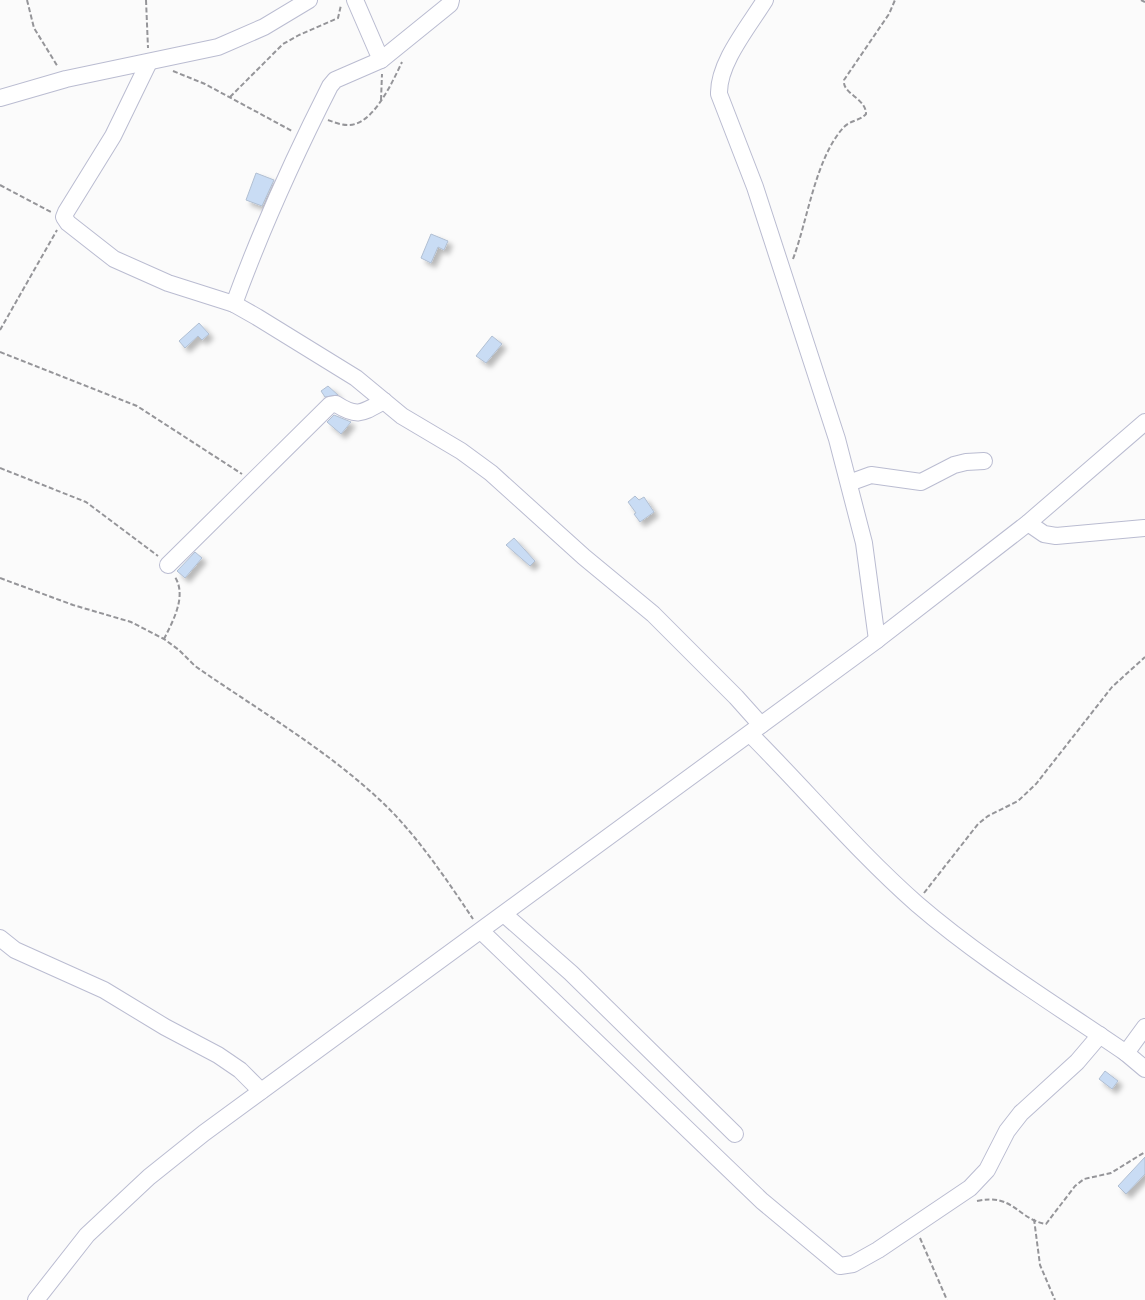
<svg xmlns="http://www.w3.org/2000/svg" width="1145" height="1300" viewBox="0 0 1145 1300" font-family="'Alegreya Sans',sans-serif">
	<defs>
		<filter id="shadow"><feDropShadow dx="4.5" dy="4.5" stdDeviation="2.5" flood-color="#0004"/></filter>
	</defs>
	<rect width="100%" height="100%" fill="#fbfbfb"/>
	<g fill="#c9dcf4" stroke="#b1bfd2" filter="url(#shadow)">
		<path d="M256,173l18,7 -12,26 -16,-6z"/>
		<path d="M431,234l17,7 -4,9 -6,-3 -7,16 -10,-5z"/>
		<path d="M199,323l10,11 -7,6 -4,-4 -13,12 -6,-7z"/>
		<path d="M492,336l10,8 -16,19 -10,-7z"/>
		<path d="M328,386l10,9 -13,2 -4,-6z"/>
		<path d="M334,415l17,7 -10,12 -14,-12z"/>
		<path d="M635,496l4,4 5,-3 10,15 -14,10 -6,-8 2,-1 -8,-11z"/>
		<path d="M514,538l21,23 -5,5 -24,-21z"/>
		<path d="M195,552l7,6 -17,20 -8,-7z"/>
		<path d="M1105,1071l13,10 -6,8 -13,-10z"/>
		<path d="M1145,1157v17l-19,20 -8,-8z"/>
	</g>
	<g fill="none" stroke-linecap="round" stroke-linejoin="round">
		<defs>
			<g id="minor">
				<path d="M355,0l26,60"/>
				<path d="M765,0c-16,26 -47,63 -46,94l36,93 82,252 27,104 13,97"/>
				<path d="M149,62l-36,74 -47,76 -2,5 4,6 46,36 54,24 66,21 23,13 99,61 46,38 59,35 30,22 93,84 69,57 83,83 25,28"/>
				<path d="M0,98l66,-19 152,-32 46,-20 45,-27"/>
				<path d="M234,304c27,-74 60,-147 96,-218l5,-6 46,-20 63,-51 6,-5 1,-4"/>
				<path d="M849,483l22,-8 50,7 33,-17 12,-3 18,-1"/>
				<path d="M1028,523l16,11 12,2 88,-8"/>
				<path d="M168,565l162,-160 6,-1c22,14 26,9 48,-3"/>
				<path d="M750,734c56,56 107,117 167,170 65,56 139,101 209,149l19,16"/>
				<path d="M505,915l66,58 164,161"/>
				<path d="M481,931l281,270 78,65 13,-2 25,-14 92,-62 17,-18 20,-39 14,-18 56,-51 23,-27"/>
				<path d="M0,938l15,12 89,40 61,37 53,28 22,15 21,21"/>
				<path d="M1126,1053l19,-26"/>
				<path d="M36,1300l51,-65 62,-58 55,-44 673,-493 151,-117 117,-101"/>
			</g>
		</defs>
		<use href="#minor" stroke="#babcd1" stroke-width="18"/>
		<g stroke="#959599" stroke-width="2" stroke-dasharray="5 2.5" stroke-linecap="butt">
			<path d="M27,0l7,28 24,39"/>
			<path d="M146,0l2,48"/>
			<path d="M1141,0l4,2"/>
			<path d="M173,71l32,13 87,47"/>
			<path d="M230,97l53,-53 16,-9 39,-17 3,-13"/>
			<path d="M381,100l1,-26"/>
			<path d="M328,120c8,3 18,7 27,4 21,-6 38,-43 47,-62"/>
			<path d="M0,185l51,27"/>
			<path d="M793,259c15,-40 22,-99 50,-131 7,-8 17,-7 23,-14 0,-16 -24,-20 -22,-34l45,-66 6,-14"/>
			<path d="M0,330l57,-100"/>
			<path d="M0,352l137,54 105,68"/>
			<path d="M0,468l86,34 72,54"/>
			<path d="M0,578l73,27 58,17 33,17 15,11 16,16c63,44 131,83 187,136 34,32 65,78 91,117"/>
			<path d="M164,639c9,-18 23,-43 11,-62"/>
			<path d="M924,893l54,-69 10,-8 30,-15 18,-17 76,-97 33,-30"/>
			<path d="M977,1201c37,-8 40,18 69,23l29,-38 9,-7 27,-6 34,-21"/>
			<path d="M1034,1219l6,46 15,35"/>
			<path d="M920,1238l27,62"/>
		</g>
		<use href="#minor" stroke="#fff" stroke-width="16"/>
	</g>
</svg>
